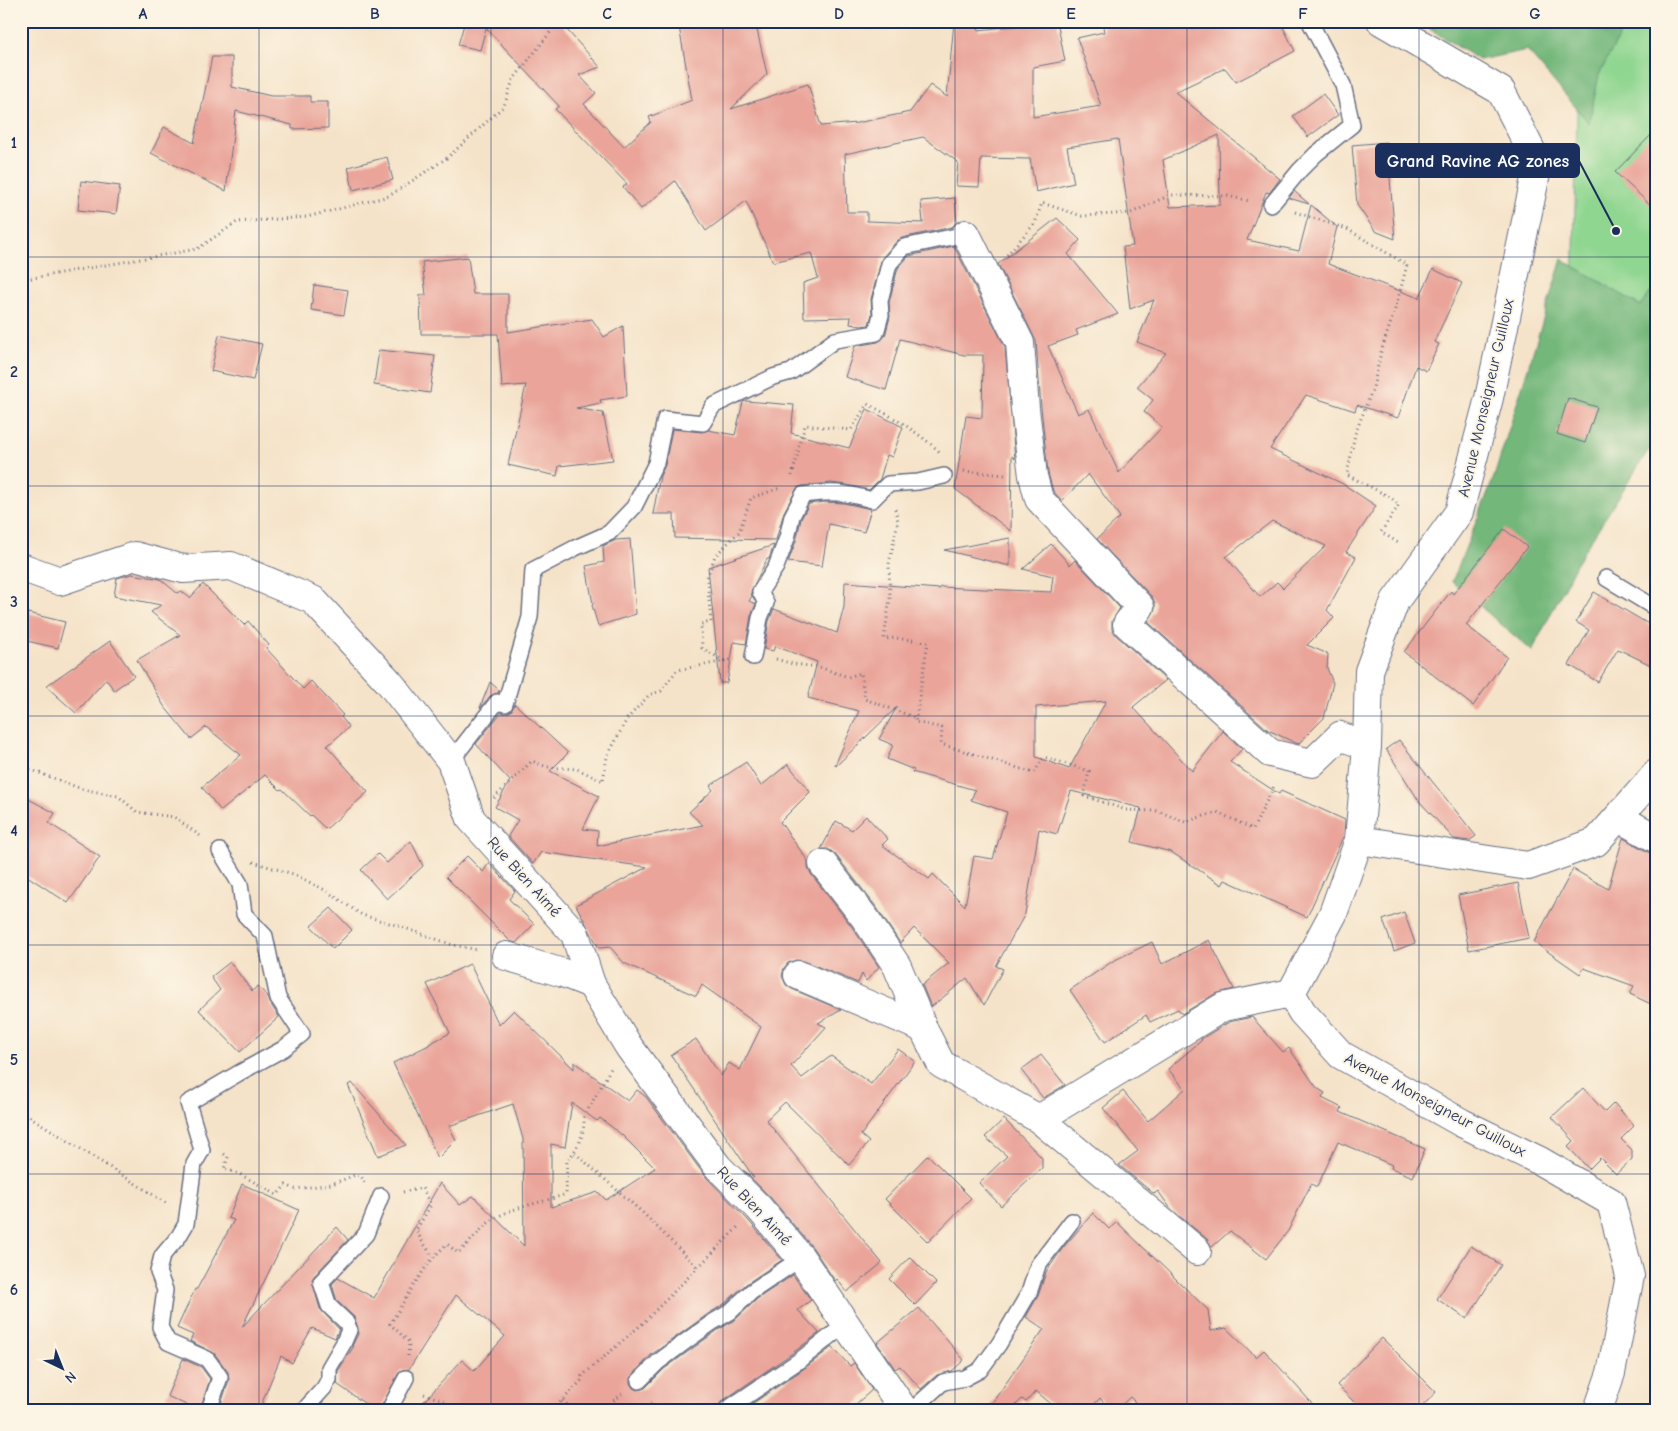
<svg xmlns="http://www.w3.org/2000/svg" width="1678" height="1431" viewBox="0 0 1678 1431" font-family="'Comic Neue',sans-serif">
	<rect width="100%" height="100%" fill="#fcf5e5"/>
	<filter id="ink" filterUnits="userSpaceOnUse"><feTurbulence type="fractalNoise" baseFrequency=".02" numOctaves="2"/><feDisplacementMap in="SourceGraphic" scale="10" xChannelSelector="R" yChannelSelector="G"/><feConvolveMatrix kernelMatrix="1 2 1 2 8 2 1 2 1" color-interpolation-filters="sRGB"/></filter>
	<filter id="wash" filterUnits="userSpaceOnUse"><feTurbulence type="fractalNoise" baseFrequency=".0096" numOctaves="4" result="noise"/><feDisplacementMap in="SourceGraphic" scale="20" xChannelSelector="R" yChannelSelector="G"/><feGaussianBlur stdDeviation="1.12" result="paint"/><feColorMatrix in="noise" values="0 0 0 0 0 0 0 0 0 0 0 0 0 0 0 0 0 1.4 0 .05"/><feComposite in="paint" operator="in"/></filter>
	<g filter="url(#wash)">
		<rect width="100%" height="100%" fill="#f5e3c9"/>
		<path fill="#8fd690" stroke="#558277" d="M1579,21h78v429l-87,-9z"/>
		<g fill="#73b77a" stroke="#47736c">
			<path d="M1417,21h210l-28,54 -10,48 -62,-73 -48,10z"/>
			<path d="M1562,259l79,47 16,-23v154l-80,125 -45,89 -80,-69 42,-105z"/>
		</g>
		<g id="blocks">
			<g fill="#eaa49a" fill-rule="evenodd">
				<path d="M465,21h94l41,46 -21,8 17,18 -12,11 40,43 27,-25 -2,-5 43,-17 -14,-79h77l12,53 -36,35 77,-25 13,42 36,-3 53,-11 20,-27 17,12 7,-75 25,2 -1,6 57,-6 -1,-3h23l8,40 -32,6v50l68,-11 -24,-68 27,-6 -2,-11h178l15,30 -59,31 -11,-14 -50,24 105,87 -11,14 -3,-1 -19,48 52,11 12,-46 26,22 -9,37 91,34 14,-29 29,14 -28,59 5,2 -13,27 -10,-5 -18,52 -41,-13 -2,6 -49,-16 -36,54 73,35 33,22 -30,46 10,5 -29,53 7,8 -27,27 21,9 -1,14 6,15 -9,35 -26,26 -30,-14 -120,-108 7,-13v-6l-3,-6 -55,-58 23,-22 -32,-43 -26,27 -9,-10 -5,-18 -7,-66 -5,-66 -38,-77 59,-46 23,22 -12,14 50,60 -42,16 2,5 -30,11 30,68 11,-5 30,64 43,-46 -18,-15 9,-12 -16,-13 29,-34 -29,-11 17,-42 -24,9 -7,-62 10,-1 -15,-107 -51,8 7,36 -38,9 -6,-33 -49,-1 -2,29 -23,-1 2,-24 -35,-25 -78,17 2,58h20v9l56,2 -2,-22 34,-3 2,24 -5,5 -50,11 -5,3 -15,17 -11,41 1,15 -3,11 -8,1 -11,-2 1,-7 -47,1 -1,-35 15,-5 -7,-25 -38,9 -27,-61 -40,30 -31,-50 -34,28 -18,-22 4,-3 -72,-75 4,-3 -73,-78 -6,22 -22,-5zM1219,135l1,70 -50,2 -7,-47zM1272,521l54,25 -43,42 -6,-6 -17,15 -34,-40z"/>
				<path d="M212,57h20v30l39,9h39v6h18v26l-36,1v-4l-56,-14 -10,80 -75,-38 13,-26 30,16z"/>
				<path d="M1323,94l15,21 -30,22 -15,-21z"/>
				<path d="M1657,129v82l-42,-39z"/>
				<path d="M1387,142l8,97 -20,-8 -18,-26 -5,-60z"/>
				<path d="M387,157l6,23 -40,10 -5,-23z"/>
				<path d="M81,181l39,5 -4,28 -38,-4z"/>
				<path d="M1294,191l15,13 -20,-6z"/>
				<path d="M954,246l51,101 10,112 -3,-3 -1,75 -56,-42 11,-73 16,2 1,-63h-19l-64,-16 -14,51 -41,-13 10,-31 23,-4 7,-6 5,-19 -1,-15 9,-34 11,-12z"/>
				<path d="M468,257l5,37h35v38l84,-13 12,18 19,-11 4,70 -27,4 1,3 -25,5 27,5 10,47 -54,6 -2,10 -49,-11 18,-80 -24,2 -4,-53h-77l-1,-39h6l-4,-33z"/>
				<path d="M314,285l34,5 -4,25 -33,-5z"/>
				<path d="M219,335l43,9 -9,36 -42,-9z"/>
				<path d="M379,350l56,6 -5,37 -56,-8z"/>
				<path d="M1568,398l29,9 -12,36 -28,-9z"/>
				<path d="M746,401l48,4 -3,28 58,15 18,-39 36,18 -11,30 -5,-2 -7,24 -11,11 -22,-5 -16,-2 -29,3 -5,2 -13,24 -8,28 -101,-2 -1,-24h-21l7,-38 5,-11 7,-36 30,3 6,-2 27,5 8,-33z"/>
				<path d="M823,502l21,1 27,6 -7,23 -35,-8 -7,42 -34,-4 8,-21 5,-22 8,-15z"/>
				<path d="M1504,529l23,18 -61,78 41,32 -34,49 -69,-54 47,-61 2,3z"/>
				<path d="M1010,538v28l-66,-16z"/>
				<path d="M630,539l6,75 -38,12 -6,-21 1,-1 -7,-38 18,-4 -1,-16 13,-6z"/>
				<path d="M1051,544l19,21 5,-5 45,48 -8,13v9l5,6 49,44 -33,27 59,64 31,-40 19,18 -12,13 49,32 2,-3 64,29 -1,15 -37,82 -82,-37 -3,5 -51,-33 -39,-10 9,-34 -70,-17 -14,43 -18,-5 -14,85 -29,52 7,3 -19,36 -17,-27 -36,29 -9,-22 27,-22 -35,-35 -14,15 -23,-35 -42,-54 -7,-5h-7l15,-28 16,9 14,-14 22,23 -6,6 47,34 4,-5 32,32 9,-50 19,3 14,-47 -36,-12 4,-10 -63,-18 2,-2 -27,-11 6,-14 -14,-6 18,-32 -61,59 -1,-1 24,-54 -51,-13 9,-36 -42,-16 -2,5 -9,-2 5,-28 5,-12 63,24 7,-26 1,-25 95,7v-2l111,5 2,-16 -30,-7zM1106,701l-37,68 -33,-12v-50z"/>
				<path d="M774,545l-5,14h-2l-16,32 1,5 -3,5 7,3 -5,12 -5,28 -12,-2 -7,41h-7l-12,-116z"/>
				<path d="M132,574l28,5 17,14 4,-2 9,7 13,-14 41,41 4,-4 21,24 -3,3 37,41 8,-8 32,34 -2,2 8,10 -22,19 41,46 -42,37 -15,-14 -1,1 -28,-27 -2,1 -15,-15 -44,36 -19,-24 39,-32 -35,-28 -15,12 -27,-33 -27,-46 43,-25 -29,-23 10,-7 -47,-9 3,-18z"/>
				<path d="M1594,592l63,37v39l-39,-19 -20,33 -29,-17 20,-35 -13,-8z"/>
				<path d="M28,613l37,9 -7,26 -36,-8z"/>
				<path d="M110,641l24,35 -20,14 -8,-11 -30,34 -30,-27z"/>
				<path d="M490,682l9,8 -1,3 -8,3 -10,12z"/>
				<path d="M515,704l53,49 -18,18 49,25 -16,33 15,2 -1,15 106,-21 -14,-13 24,-22 -3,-4 36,-24 15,24 27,-22 22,28 -30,30 28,39v6l3,7 41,53 27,40 -13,14 -4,-7 -4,9 -54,-22 -8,-1 -8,3 -4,5 -2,8 4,9 6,4 49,21 -23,13 8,4 -35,39 11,12 29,-22 40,28 27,-35 17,12 -54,74 8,7 -20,23 -64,-63 -19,18 116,143 -35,29 -10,-13 -2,2 -22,-33 -42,-50 -28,-28 11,8 -83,-123 25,-16 25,37 8,-13 11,7 21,-43 -59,-42 -6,11 -72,-33 -14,-16 -11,1 -23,-43 71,-38 -106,-15 -8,12 -25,-28 10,-16 -23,-13 15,-26 -34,-37 25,-31h6l4,-2z"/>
				<path d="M1399,740l77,96 -7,5 -15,-2 -35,-38 -33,-52z"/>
				<path d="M21,795l34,18 -6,10 51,34 -32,46 -47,-31z"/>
				<path d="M1623,838l34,19v150l-27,-13 4,-8 -50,-18 -4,6 -46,-32 39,-73 35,20z"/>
				<path d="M411,841l12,25 -36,33 -26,-29 17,-16 9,9z"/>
				<path d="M467,856l16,16 6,-9 26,28 -6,8 25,25 -18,19 -6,-2 -64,-64z"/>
				<path d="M1518,883l11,55 -60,12 -11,-55z"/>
				<path d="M331,908l21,22 -19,19 -22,-23z"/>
				<path d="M1404,912l11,31 -21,8 -11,-31z"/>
				<path d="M1209,940l25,49 -19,5 -33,20 -4,-5 -28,13 -4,-7 -41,27 -35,-52 43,-29 39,-19 10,22z"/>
				<path d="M230,962l22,29 6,-5 10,11 2,6 9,14 -39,35 -41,-42 21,-20 -9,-13z"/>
				<path d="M470,964l29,61 15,-15 60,59v-7l54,39 9,-11 9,7 59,79 42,43 35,41 -36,24 -22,20 -16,10 -57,41 -21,23v5l3,5 4,2 8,-2 19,-19 54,-39 17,-10 22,-21 36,-24 18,25 -13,10 21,23 -25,19 -73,50 -4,8h-301l46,-50 12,11 31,-35 -49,-41 -47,74 -8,1 -3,4 -18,36h-6l-37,-26 1,-13 16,-25h-2l6,-12v-6l-4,-11 -17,-16 -5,-17 6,-6 36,20 66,-115 20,22 13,-9 51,50 -1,-107 -10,-35 -64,22 7,14 -18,18 -45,-95 36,-18v-1l21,-11 -23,-49zM572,1103l25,18 3,-3 22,17 33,33 -49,32 -8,-8 -47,15v-63l14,3z"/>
				<path d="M1252,1017l31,35 6,-4 28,40 8,5 -3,5 20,10 -2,4 85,37 -12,28 -22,-9 1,-3 -54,-23 -21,45 -6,-3 -23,47 -22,28 -36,-28 -18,16 -5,-8 -36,-30 -13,-18 -4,3 -35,-29 19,-14 -35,-43 20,-17 25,30 37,-32 -17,-20 34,-29 -1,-1 28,-17z"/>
				<path d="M1041,1055l24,30 -22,13 -22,-28z"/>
				<path d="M352,1083l54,62 -28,11 -30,-71z"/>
				<path d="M1583,1088l22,24 9,-9 20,23 -13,13 11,11v9l-16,15 -16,-16 -11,11 -21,-22 6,-6 -22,-24z"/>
				<path d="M1004,1119l38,39v10l-41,38 -22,-23 28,-27 -22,-19z"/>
				<path d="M928,1155l43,43 -43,44 -43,-43z"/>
				<path d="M242,1184l57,26 -57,117 95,-100 11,13 -34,36 -2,4 8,29 19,20 -4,9 -23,-10 -20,35 -11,-7 -22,54h-40l10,-30 -1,-8 -14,-19 -24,-12 3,-6 -16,-7 18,-39h2l37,-69 -6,-2z"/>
				<path d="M1093,1213l16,16 8,-7 91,88 3,21 15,-3 30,29 8,-7 54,60h-175l-13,-13 -14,13h-6l-10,-12 -11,12h-31l-22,-19 -10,11 -4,-3 -11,11h-24l57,-81 -18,-12 12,-21 8,-24 16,-23z"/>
				<path d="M1471,1246l30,19 -34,54 -30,-20z"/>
				<path d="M910,1257l26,26 -21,22 -26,-26z"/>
				<path d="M919,1308l45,52 -12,11 -15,4 -16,14 -21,-23 -5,3 -18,-26z"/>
				<path d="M1382,1338l54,54 -17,18h-57l-25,-25z"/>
				<path d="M832,1347l18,19 4,-3 18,27 -23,20h-106l62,-42z"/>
				<path d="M183,1359l18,8 9,12 -10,31h-3l-30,-14z"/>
			</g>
		</g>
	</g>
	<g filter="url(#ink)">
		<use href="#blocks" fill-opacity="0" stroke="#676e83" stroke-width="1"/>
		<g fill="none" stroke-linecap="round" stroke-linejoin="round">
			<defs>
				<g id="lane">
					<path d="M1271,205l29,-35 16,-16 36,-29 -9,-40 -32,-61 3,-3"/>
					<path d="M1606,578l51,31"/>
					<path d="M753,657l7,-39 6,-15 -6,-11 16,-25 11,-29 5,-22 11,-21c30,-4 40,-3 69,5l16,-16 30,-2 26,-6"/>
					<path d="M451,761l46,-59 8,2 25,-87 3,-47 42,-22 34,-15 25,-26 22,-44 9,-44 38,4 10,-17 60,-29 18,-5 44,-32 41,-7 5,-18 -1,-14 9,-37 15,-17 62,-13"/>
					<path d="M639,1381l19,-19 31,-23 24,-17 17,-10 21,-20 50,-34"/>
					<path d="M209,1410l11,-33 -13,-18 -39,-17 -8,-15 5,-37 -7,-18 4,-16 17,-20 7,-12 8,-60 8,-14 -14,-47 51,-30 44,-24 19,-15 -24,-36 -13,-62 -21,-22 -4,-30 -20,-33"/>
					<path d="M304,1410l20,-22 5,-9v-11l14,-24 6,-14 -2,-7 -18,-17 -8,-24 45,-48 15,-38"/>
					<path d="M389,1410l17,-32"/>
					<path d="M726,1410l74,-50 46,-36"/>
					<path d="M912,1410l31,-28 22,-4 15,-8 19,-26 30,-51 9,-28 34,-44"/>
				</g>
				<g id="street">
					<path d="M966,234l54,109 5,66 8,67 6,23 101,108 -13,17 143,129 42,10 28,-27 27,10"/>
					<path d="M21,567l39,14 75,-25 48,13 48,-3 82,34 76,82 62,79 20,58 104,115 16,50 38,63 89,120 41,41 42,50 103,152"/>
					<path d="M1619,818l38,21"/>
					<path d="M1359,840l169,26 68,-24 61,-69"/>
					<path d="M823,864l42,54 32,48 26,62 18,36 98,55 184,-112 68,-14"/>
					<path d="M506,956l57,17 28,11"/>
					<path d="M798,975l125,53"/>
					<path d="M1039,1119l158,132"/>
				</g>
				<path id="secondary" d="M1381,21l120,70 37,73 -49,234 -30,114 -64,89 -26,70 -2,75 -8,94 -26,74 -42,79 11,19 39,43 121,68 78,38 71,41 19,74 -19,97 -13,37"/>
			</defs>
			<use href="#lane" stroke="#676e83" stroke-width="18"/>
			<use href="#street" stroke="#676e83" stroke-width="30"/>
			<use href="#secondary" stroke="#676e83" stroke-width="30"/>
			<g stroke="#676e83" stroke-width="3" stroke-dasharray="1 4" stroke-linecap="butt">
				<path d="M1295,212l52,17 60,36 -10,38 -16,49 -8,36 -18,46 -8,41 43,22 9,8 -18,27 19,12"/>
				<path d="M1007,255l28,-32 7,-20 40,13 49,-3 39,-18 57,1 23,5"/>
				<path d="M21,280l176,-31 40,-27 70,-5 82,-21 58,-38 57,-52 9,-26 39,-50"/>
				<path d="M964,471l41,4"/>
				<path d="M792,476l13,-51 46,5 16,-26c29,14 51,28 75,50"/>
				<path d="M895,509l3,12 -9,43 1,34 -6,41 11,-1 33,4 -12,76"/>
				<path d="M776,659l17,5 26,3 29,10 13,-4 4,26 51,19 -1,4 27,6 -1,16 93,29 10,-16 45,14 -5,25 42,14 32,1 27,11 32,-10 36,17 22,-45"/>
				<path d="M724,661l-22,-13 -1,-24 10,-2 -4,-44 8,-22 24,-24 12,-34 29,-10"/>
				<path d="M21,766l61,23 36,7 19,16 37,5 29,21"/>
				<path d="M494,798l38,-37 15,6 30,2 26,12 4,-24 20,-38 22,-24 12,-4 16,-21 54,-10"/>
				<path d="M253,862l40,12 32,16 37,25 37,11 54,19 25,5"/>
				<path d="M21,1111l145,92"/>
				<path d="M575,1153l68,60 54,54"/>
				<path d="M224,1154l4,3 -4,12 14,4 39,22 9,-10 9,4 37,-5 23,-9 6,1 4,7"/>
				<path d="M403,1192l19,-4 9,17 -15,25 6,11 11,16"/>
				<path d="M408,1356l1,-14 -19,-18c18,-28 32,-58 57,-80l11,9c12,-10 22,-24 34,-33 22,-14 50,-17 74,-26l1,-34c11,-10 18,-27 17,-43l27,-49"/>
				<path d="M424,1394l18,6 15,10"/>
				<path d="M562,1401l13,9"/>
				<path d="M553,1410l29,-30v-4l60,-52 96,-97"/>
				<path d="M602,1410l20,-16"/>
				<path d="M643,1410l9,-8"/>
			</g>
			<use href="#lane" stroke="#fff" stroke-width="15"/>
			<use href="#street" stroke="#fff" stroke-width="28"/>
			<use href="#secondary" stroke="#fff" stroke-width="28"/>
		</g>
	</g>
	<path fill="none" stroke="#1b2f5e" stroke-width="1" stroke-opacity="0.55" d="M259,21v1389M491,21v1389M723,21v1389M955,21v1389M1187,21v1389M1419,21v1389M21,257h1636M21,486h1636M21,716h1636M21,945h1636M21,1174h1636"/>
	<g text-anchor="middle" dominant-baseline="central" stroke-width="4" stroke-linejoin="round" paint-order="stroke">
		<g font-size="16" fill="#1b2f5e" stroke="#fcf5e5">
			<text transform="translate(1486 398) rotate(-77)">Avenue Monseigneur Guilloux</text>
			<text transform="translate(524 877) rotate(48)">Rue Bien Aimé</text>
			<text transform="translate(1435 1105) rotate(28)">Avenue Monseigneur Guilloux</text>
			<text transform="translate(754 1206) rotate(47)">Rue Bien Aimé</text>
		</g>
	</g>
	<path fill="none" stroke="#1b2f5e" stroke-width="2" d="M1616 231L1579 161"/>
	<circle fill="#1b2f5e" stroke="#fcf5e5" stroke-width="2" cx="1616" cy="231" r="5"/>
	<rect fill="#1b2f5e" stroke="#1b2f5e" stroke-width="2" x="1376" y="144" width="203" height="33" rx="5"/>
	<g font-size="18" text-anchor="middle" font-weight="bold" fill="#fff">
		<text x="1478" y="167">Grand Ravine AG zones</text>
	</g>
	<rect width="1678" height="1431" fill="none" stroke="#fcf5e5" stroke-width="55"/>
	<g transform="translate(62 1368) rotate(137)" stroke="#fcf5e5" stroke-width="4" paint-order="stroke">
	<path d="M0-4L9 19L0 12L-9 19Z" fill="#1b2f5e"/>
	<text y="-8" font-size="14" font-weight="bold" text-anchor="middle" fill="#1b2f5e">N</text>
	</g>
	<rect x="28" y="28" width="1622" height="1376" fill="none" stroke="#1b2f5e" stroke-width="2"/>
	<g font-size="16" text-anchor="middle" font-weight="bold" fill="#1b2f5e">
		<text x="143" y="19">A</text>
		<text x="375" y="19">B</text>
		<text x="607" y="19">C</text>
		<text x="839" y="19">D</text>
		<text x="1071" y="19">E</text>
		<text x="1303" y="19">F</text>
		<text x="1535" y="19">G</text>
		<text x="14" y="148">1</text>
		<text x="14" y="377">2</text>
		<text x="14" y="607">3</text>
		<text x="14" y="836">4</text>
		<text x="14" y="1065">5</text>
		<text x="14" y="1295">6</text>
	</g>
</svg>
